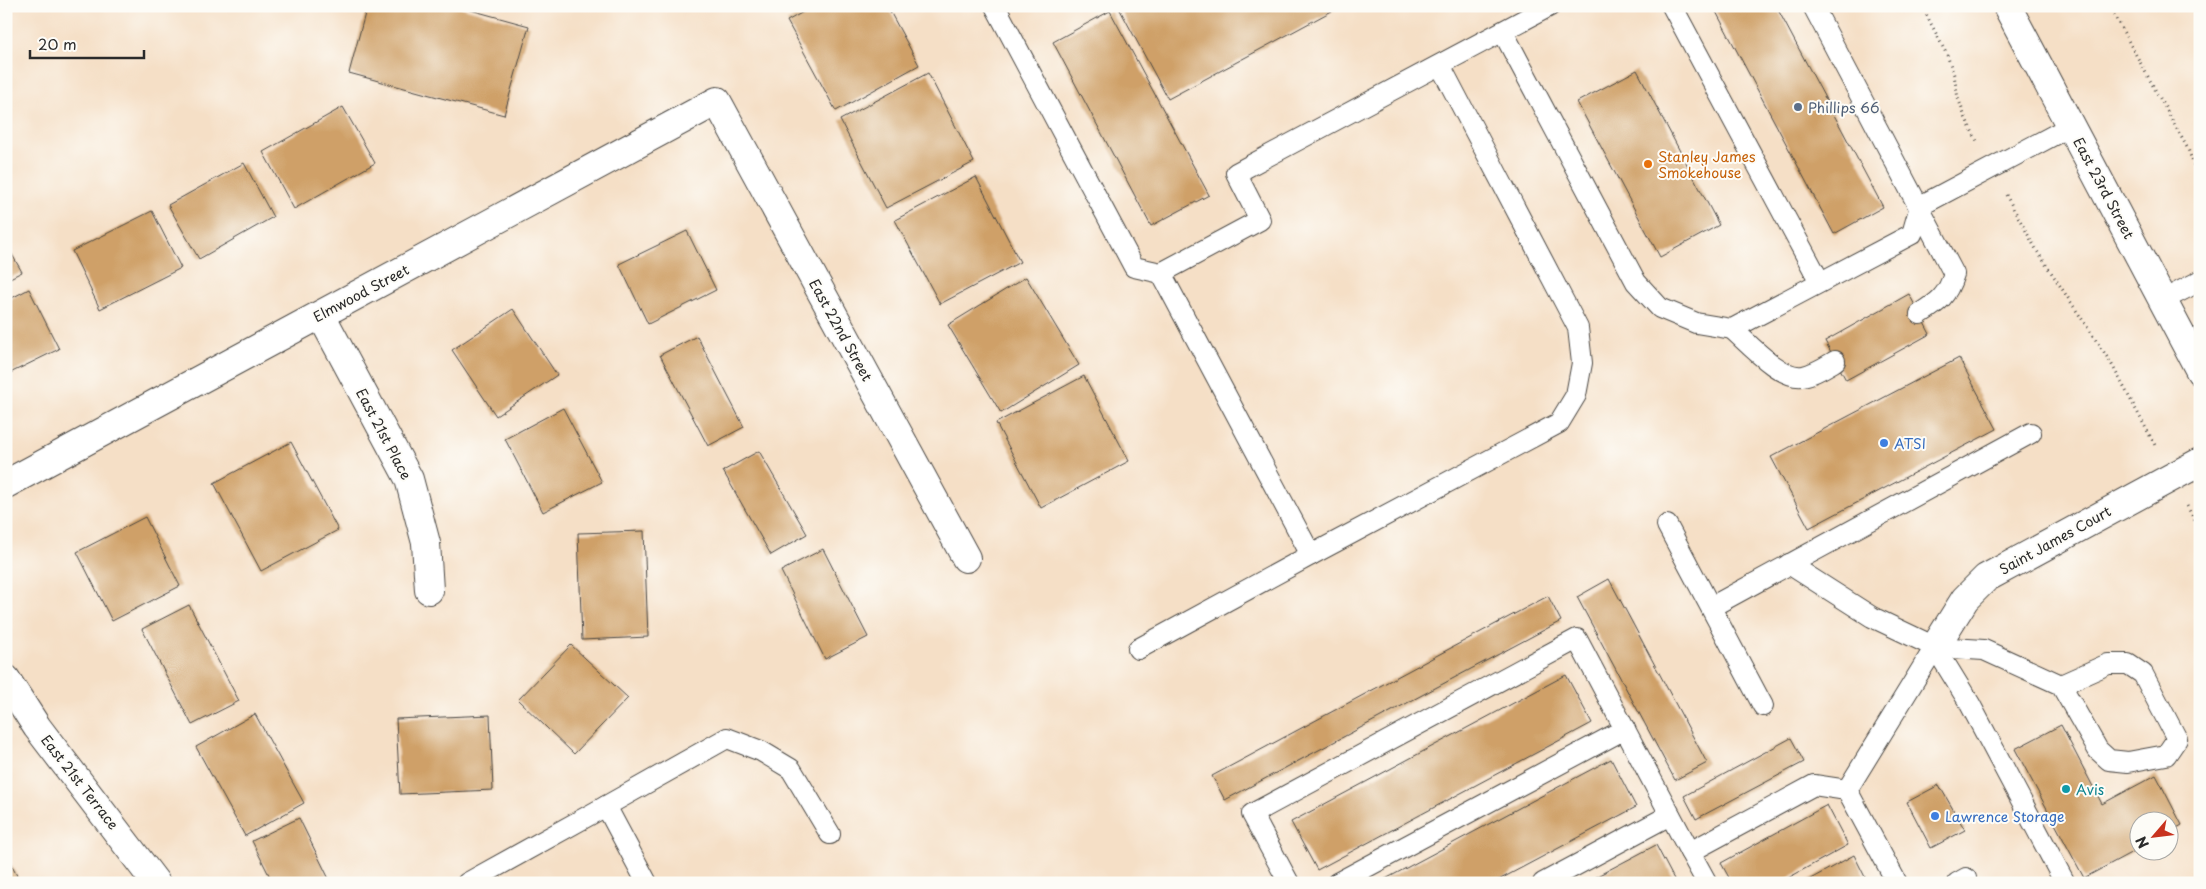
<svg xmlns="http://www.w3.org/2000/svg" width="2206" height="889" viewBox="0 0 2206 889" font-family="'Playpen Sans',sans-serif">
	<rect width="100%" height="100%" fill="#fdfcf7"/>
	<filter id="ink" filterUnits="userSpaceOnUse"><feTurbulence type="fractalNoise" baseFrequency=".02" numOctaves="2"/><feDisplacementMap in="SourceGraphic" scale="10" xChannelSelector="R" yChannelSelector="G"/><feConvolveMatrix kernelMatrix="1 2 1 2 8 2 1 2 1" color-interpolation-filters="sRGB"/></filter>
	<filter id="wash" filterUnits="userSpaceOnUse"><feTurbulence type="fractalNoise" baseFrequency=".0096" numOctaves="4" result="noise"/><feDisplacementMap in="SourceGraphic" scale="20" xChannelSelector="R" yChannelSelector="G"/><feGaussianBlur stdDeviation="1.12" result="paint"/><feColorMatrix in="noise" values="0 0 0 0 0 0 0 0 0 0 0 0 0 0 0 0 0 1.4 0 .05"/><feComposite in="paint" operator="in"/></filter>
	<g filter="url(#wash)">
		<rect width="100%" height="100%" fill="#f5dfc6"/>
		<g id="blocks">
			<g fill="#cfa068">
				<path d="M367,6h89l73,20 -25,89 -155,-42z"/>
				<path d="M814,6h73l32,59 -83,46 -49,-90z"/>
				<path d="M1118,6h223l-173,93z"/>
				<path d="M1713,6h63l107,201 -49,27z"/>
				<path d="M1110,11l99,184 -58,31 -98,-184z"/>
				<path d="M1637,70l82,155 -59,32 -83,-155z"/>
				<path d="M928,73l46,89 -88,46 -46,-88z"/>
				<path d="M343,107l32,56 -81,46 -31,-57z"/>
				<path d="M244,163l29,54 -74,42 -31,-54z"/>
				<path d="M976,177l44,85 -80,42 -45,-84z"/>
				<path d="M152,211l29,57 -81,41 -28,-58z"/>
				<path d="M687,231l29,59 -68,34 -29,-60z"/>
				<path d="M6,244l16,28 -16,8z"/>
				<path d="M1026,277l53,88 -78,48 -53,-88z"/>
				<path d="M29,289l30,60 -53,26v-74z"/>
				<path d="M1909,294l21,40 -84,46 -21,-39z"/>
				<path d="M513,309l44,66 -61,41 -44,-66z"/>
				<path d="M697,336l47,91 -36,19 -48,-91z"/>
				<path d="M1959,358l38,71 -188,99 -38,-71z"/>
				<path d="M1084,376l45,85 -88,47 -45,-85z"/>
				<path d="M563,408l39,74 -59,30 -38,-73z"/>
				<path d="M291,442l47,88 -77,41 -47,-88z"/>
				<path d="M759,451l48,83 -36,21 -48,-84z"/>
				<path d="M145,517l35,69 -68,35 -35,-69z"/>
				<path d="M644,531l4,106 -66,3 -4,-107z"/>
				<path d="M823,549l45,88 -43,22 -44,-88z"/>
				<path d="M1609,579l98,184 -32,17 -98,-183z"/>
				<path d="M1548,596l13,25 -336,179 -13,-24z"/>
				<path d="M189,605l50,96 -47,24 -50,-96z"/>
				<path d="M571,645l57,53 -54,56 -56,-54z"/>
				<path d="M1566,675l26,48 -275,147 -26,-48z"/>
				<path d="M255,714l49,89 -59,33 -49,-89z"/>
				<path d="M490,715l3,75 -93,4 -4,-75z"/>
				<path d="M2061,725l41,79 54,-29 26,50 -14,8v-11h-30v27l-54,29 -69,-129z"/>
				<path d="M1791,738l13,24 -108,57 -12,-23z"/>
				<path d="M1611,759l25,48 -143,76h-115z"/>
				<path d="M1939,785l26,45 -34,18 -24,-46z"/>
				<path d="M1827,805l21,40 -69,38h-47l-11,-20z"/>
				<path d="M299,818l32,65h-58l-21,-42z"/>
				<path d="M1656,845l20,38h-92z"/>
				<path d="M1854,855l14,28h-65z"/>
				<path d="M8,859l13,24h-15v-23z"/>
			</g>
		</g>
	</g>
	<g filter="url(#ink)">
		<use href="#blocks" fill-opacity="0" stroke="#494642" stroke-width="1"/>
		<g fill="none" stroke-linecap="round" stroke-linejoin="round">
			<defs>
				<g id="lane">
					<path d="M995,6l139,261 27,6"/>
					<path d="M1672,6l148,276"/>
					<path d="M1813,6l141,268c-7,22 -15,28 -34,40"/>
					<path d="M1503,32l133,250 24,26 36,15 36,6 180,-95 8,-28 151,-80"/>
					<path d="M1440,65l138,263 4,35 -6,32 -17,28 -248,132 -150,-282 99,-53 -24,-47 314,-167"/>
					<path d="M2163,300l37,-19"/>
					<path d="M1732,329c16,14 49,51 71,47 11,-2 22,-9 32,-15"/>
					<path d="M1667,525l96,181"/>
					<path d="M1789,564l83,53 63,30 49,3 77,35 37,65 11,10 19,2 38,-7 11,-16 -34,-65 -15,-10h-20l-47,21"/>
					<path d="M1711,607l320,-174"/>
					<path d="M1935,647l35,57 95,179"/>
					<path d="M1138,649l173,-94"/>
					<path d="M1847,790l88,-143"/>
					<path d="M1847,790l50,93"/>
					<path d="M606,806l121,-68 34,13 30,18 39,65"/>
					<path d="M1690,852l17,31"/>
					<path d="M467,883l139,-77 41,77"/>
					<path d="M1289,883l-37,-69 325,-175 113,213 124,-67 33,5"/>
					<path d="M1337,883l288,-154"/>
					<path d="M1543,883l127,-68"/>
					<path d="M1957,883l9,-5"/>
				</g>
				<g id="street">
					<path d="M321,315l88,164 17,64 3,47"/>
					<path d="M6,484l711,-383 249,457"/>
					<path d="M1935,647l30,-48 21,-21 214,-116"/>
					<path d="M6,679l31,48 119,156"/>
				</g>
				<path id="primary" d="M2007,6l193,365"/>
			</defs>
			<use href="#lane" stroke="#494642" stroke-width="22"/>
			<use href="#street" stroke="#494642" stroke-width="30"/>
			<use href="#primary" stroke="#494642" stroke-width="30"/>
			<g stroke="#494642" stroke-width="3" stroke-dasharray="1 4" stroke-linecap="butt">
				<path d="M1922,6l25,49 7,20 4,23 7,19 12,24"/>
				<path d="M2109,6l79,143 12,33"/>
				<path d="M2006,195l31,56 74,112 45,84"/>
				<path d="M2187,506l13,24"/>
			</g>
			<use href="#lane" stroke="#fff" stroke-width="20"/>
			<use href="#street" stroke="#fff" stroke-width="28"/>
			<use href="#primary" stroke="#fff" stroke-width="28"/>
		</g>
	</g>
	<circle fill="#5c6f8a" stroke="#fdfcf7" stroke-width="2" cx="1798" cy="107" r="5"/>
	<circle fill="#e8710a" stroke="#fdfcf7" stroke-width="2" cx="1648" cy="164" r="5"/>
	<g fill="#3f7fe0" stroke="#fdfcf7" stroke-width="2">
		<circle cx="1884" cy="443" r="5"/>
		<circle cx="1935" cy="816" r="5"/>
	</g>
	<circle fill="#0f9aa8" stroke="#fdfcf7" stroke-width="2" cx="2066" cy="789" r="5"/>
	<g text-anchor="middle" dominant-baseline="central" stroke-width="4" stroke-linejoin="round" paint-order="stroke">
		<g font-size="14" fill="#4e5e75" stroke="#fdfcf7" text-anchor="start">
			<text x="1808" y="107">Phillips 66</text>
		</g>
		<g font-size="14" fill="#c56008" stroke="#fdfcf7" text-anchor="start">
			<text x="1658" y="156">Stanley James<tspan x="1658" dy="16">Smokehouse</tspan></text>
		</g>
		<g font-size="14" fill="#2b2b2b" stroke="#fdfcf7">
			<text transform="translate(2104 188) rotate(62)">East 23rd Street</text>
			<text transform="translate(361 293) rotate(-28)">Elmwood Street</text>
			<text transform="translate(841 330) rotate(61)">East 22nd Street</text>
			<text transform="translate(384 434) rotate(62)">East 21st Place</text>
			<text transform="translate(2055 540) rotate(-29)">Saint James Court</text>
			<text transform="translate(80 782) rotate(52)">East 21st Terrace</text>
		</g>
		<g font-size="14" fill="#366cbe" stroke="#fdfcf7" text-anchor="start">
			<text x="1894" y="443">ATSI</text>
			<text x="1945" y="816">Lawrence Storage</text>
		</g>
		<g font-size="14" fill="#0d838f" stroke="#fdfcf7" text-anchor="start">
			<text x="2076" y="789">Avis</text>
		</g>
	</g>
	<rect width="2206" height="889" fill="none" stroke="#fdfcf7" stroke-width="25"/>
	<g transform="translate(2154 836) rotate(242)"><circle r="24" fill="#fdfcf7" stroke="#a9a8a5"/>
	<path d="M0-4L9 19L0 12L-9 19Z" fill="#c8321e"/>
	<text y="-8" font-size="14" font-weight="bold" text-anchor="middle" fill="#2b2b2b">N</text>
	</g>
	<path d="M30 50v8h114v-8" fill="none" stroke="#2b2b2b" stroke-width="2.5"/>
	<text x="38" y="50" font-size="15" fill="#2b2b2b" stroke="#fdfcf7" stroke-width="4" paint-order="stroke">20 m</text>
</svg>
